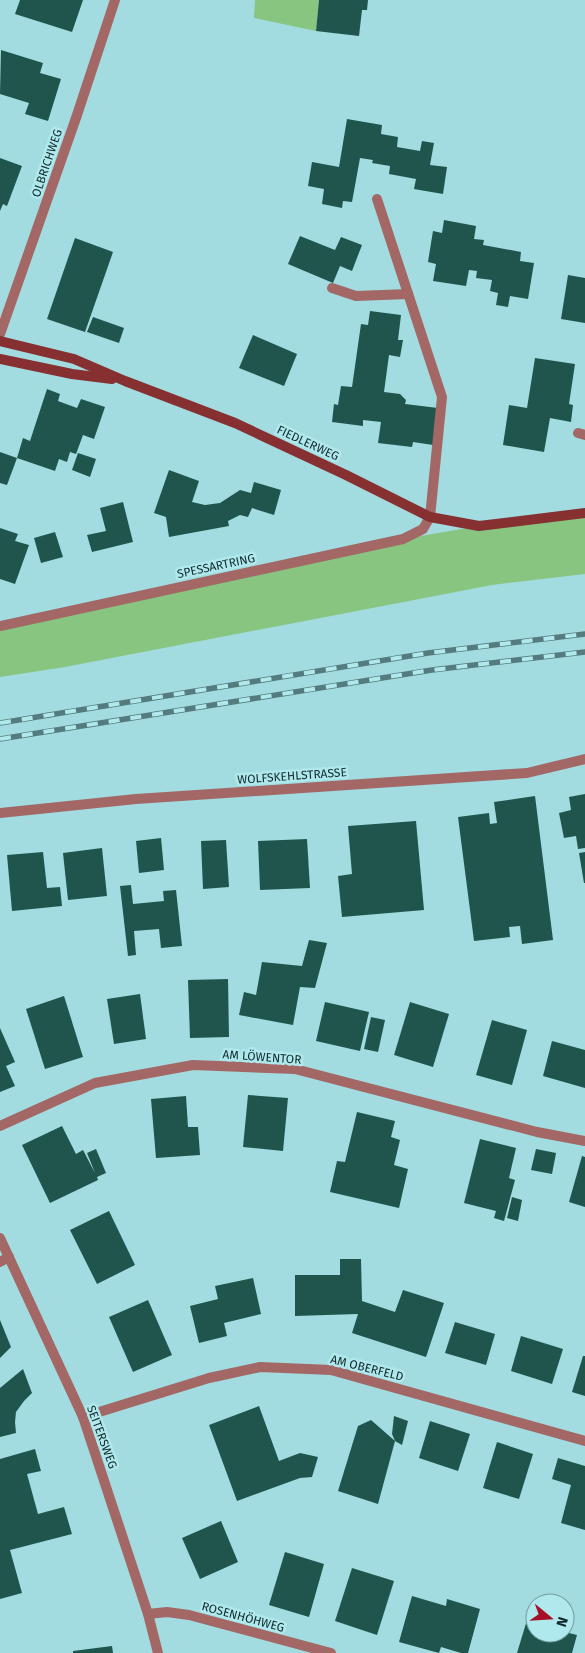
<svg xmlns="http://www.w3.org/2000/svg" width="585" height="1653" viewBox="0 0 585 1653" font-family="'Fira Sans',sans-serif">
	<rect width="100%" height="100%" fill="#a3dce0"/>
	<g fill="#88c581">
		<path d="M255,0h64l-3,31 -62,-13z"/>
		<path d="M585,513v61l-93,11 -427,82 -65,10v-51l403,-87 76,-13z"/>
	</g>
	<g fill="#1f554d">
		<path d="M20,0h63l-11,32 -57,-18z"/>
		<path d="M319,0h49l-1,10h-5l-3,26 -43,-5z"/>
		<path d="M1,50l42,13 -3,10 21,6 -13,42 -23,-7 4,-11 -29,-9z"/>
		<path d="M347,119l35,6 -1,9 17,3 -1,10 23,4 2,-10 12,2 -4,22 17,2 -4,27 -29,-5 2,-10 -27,-5 1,-8 -18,-3 1,-3 -13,-2 -8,44 -9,-1 -1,7 -20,-4 2,-15 -16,-3 4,-24 27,5z"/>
		<path d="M0,158l22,8 -15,40 -4,-2 -3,7z"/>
		<path d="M444,220l32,6 -2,13 10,1 -1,5 38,7 -1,9 14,2 -6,36 -18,-3 -2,11 -12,-2 2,-12 -8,-2 2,-11 -16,-2 1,-7 -8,-1 -3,16 -33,-5 3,-17 -8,-2 5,-31 9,2z"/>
		<path d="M300,236l35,14 6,-13 21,8 -10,26 -12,-5 -7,17 -45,-19z"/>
		<path d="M75,238l38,14 -28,80 -38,-13z"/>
		<path d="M568,275l17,3v45l-24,-4z"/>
		<path d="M370,311l31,4 -3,25h5l-3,17 -11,-2 -5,37 16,2 6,6 -1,4 33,4 -5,37 -20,-3 -1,5 -34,-4 3,-21 -18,-2v6l-31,-4 2,-18 4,1 3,-19 11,1 9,-63 7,1z"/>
		<path d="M93,317l31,11 -5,15 -32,-11z"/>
		<path d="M253,335l44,19 -13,32 -45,-18z"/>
		<path d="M535,358l40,6 -6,40 4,1 -2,17 -21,-4 -6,34 -41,-7 6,-40 18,3z"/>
		<path d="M47,389l13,5 -2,7 19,7 4,-9 24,8 -11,32 -11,-4 -7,19 -6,-2 -3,10 -8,-3 -4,12 -38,-13 6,-20 7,3z"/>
		<path d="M0,452l17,6 -10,27 -7,-2z"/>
		<path d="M78,453l18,6 -6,18 -18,-7z"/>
		<path d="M169,470l30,11 -7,21 13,3 15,-2 20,-13 11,3 3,-11 27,8 -7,25 -22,-7 -4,9 -8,-2 -12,6 1,5 -60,11 -3,-20 -12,-4z"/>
		<path d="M123,502l10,40 -41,10 -5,-17 19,-4 -6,-23z"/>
		<path d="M0,528l18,6 -3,7 14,4 -14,39 -15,-5z"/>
		<path d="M55,532l8,25 -22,6 -7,-25z"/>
		<path d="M585,794v54l-7,1 -2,-13 -12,2 -5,-25 12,-3 -2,-13z"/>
		<path d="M535,796l18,144 -31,4 -2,-18 -11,1 1,10 -36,4 -16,-124 31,-4 1,11 7,-1 -3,-21z"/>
		<path d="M416,821l8,89 -82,7 -4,-41 14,-2 -4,-48z"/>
		<path d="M161,838l3,32 -25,3 -3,-32z"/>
		<path d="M307,839l3,49 -50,2 -2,-49z"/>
		<path d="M226,840l3,47 -26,2 -2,-48z"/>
		<path d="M102,848l5,48 -39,4 -5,-47z"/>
		<path d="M43,852l4,36 13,-1 2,19 -50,5 -5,-56z"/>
		<path d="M585,852v31h-1l-5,-30z"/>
		<path d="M131,885l2,19 31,-3 -1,-10 13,-1 6,56 -21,2 -2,-19 -25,2 2,24 -8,1 -8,-70z"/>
		<path d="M309,940l18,3 -12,45 -15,-1 -7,38 -54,-10 5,-23 12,3 6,-33 40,4z"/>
		<path d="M228,979l1,58 -39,1 -2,-58z"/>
		<path d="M140,994l6,45 -32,5 -7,-45z"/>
		<path d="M64,996l19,61 -38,12 -19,-60z"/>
		<path d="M325,1002l44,10 -9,39 -44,-10z"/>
		<path d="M410,1002l39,12 -16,53 -39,-12z"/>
		<path d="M371,1017l14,3 -7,32 -14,-3z"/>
		<path d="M492,1020l35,10 -15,55 -36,-10z"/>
		<path d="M0,1028l15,34 -9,4 9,20 -15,6z"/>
		<path d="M552,1041l33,9v38l-42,-12z"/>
		<path d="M248,1095l40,3 -5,53 -40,-4z"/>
		<path d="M186,1096l2,31h10l2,28 -44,3 -5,-59z"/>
		<path d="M357,1112l38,9 -4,16 9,3 -6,25 14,4 -9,39 -69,-16 7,-31 8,1z"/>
		<path d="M62,1126l14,28 7,-4 12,23 -8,-20 9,-4 10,24 -9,4 1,3 -48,23 -28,-58z"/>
		<path d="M480,1139l36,9 -7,30 6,2 -11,41 -10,-3 2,-7 -32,-8z"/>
		<path d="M536,1149l20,4 -4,21 -21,-4z"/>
		<path d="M582,1156l3,1v50l-16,-5z"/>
		<path d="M512,1197l10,3 -4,21 -11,-3z"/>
		<path d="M109,1211l26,54 -38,19 -27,-54z"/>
		<path d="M340,1259h21l1,42 33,11 8,-22 41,13 -18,54 -74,-24 6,-19 -63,2v-41h45z"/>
		<path d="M253,1278l8,36 -37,9 3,13 -28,7 -9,-37 28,-7 -3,-13z"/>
		<path d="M148,1300l24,55 -39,17 -24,-55z"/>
		<path d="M0,1320l11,27 -11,11z"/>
		<path d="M455,1322l40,12 -9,31 -41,-12z"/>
		<path d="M521,1336l42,13 -11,35 -41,-13z"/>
		<path d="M583,1356h2v40l-13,-4z"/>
		<path d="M23,1369l9,24 -8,8 -8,11 -1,10 1,11 -16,4v-49z"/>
		<path d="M259,1406l20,55 21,-8 18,4 -6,20 -12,1 -63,23 -28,-76z"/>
		<path d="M394,1416l14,5 -6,24 -7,-4 -3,-7z"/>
		<path d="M371,1420l24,21 -17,63 -40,-13 20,-65z"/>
		<path d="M430,1421l40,13 -12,37 -39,-13z"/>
		<path d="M497,1442l36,12 -14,45 -36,-11z"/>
		<path d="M35,1449l6,22 -14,3 11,40 26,-7 8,27 -62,16 12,43 -22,6v-140z"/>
		<path d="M558,1458l27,8v64l-24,-7 10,-38 -19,-6z"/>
		<path d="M221,1521l17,41 -38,17 -18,-41z"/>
		<path d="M285,1552l39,12 -15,53 -40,-12z"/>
		<path d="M352,1568l42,13 -17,54 -42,-14z"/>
		<path d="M412,1596l34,10 1,-7 33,10 -12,44h-7l-20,-6 -2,6 -40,-11z"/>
		<path d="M527,1620l8,2v11h30v-1l12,3 -5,18h-55z"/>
		<path d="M112,1646l1,7h-40v-2z"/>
	</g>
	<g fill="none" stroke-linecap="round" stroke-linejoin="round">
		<g stroke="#a36765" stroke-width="10">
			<path d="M377,199l65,198 -12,120"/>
			<path d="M332,288l24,8 52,-2"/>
			<path d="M578,433l7,2"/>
			<path d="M0,1262l9,-5"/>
		</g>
		<g stroke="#a36765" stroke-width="10">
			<path d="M0,334l76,-216 39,-118"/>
			<path d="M0,626l403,-87 20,-10 7,-12"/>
			<path d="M0,813l136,-14 391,-26 58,-14"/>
			<path d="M0,1126l95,-43 98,-18 102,4 242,63 48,9"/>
			<path d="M0,1238l83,179 65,197 10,39"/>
			<path d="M83,1417l126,-39 51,-11 71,3 254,71"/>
			<path d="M148,1614l19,-2 22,3 142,38"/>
		</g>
		<g stroke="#873032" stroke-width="10">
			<path d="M0,341l74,18 51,22 110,42 111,52 84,42 49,9 106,-13"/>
			<path d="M0,359l72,15 40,5"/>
		</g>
		<defs>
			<g id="rail">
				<path d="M0,723l428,-70 157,-19"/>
				<path d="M0,739l432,-69 153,-18"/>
			</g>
		</defs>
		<use href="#rail" stroke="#547b7d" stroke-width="5.5"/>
		<use href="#rail" stroke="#b0e9ed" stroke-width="4" stroke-dasharray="11" stroke-linecap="butt"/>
	</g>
	<g text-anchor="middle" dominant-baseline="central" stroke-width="5" stroke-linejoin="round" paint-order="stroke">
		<g font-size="12" fill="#12292a" stroke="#b0e9ed">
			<text transform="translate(47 163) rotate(-71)">OLBRICHWEG</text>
			<text transform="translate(308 443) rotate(25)">FIEDLERWEG</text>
			<text transform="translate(216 566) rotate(-12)">SPESSARTRING</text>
			<text transform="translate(292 776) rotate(-4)">WOLFSKEHLSTRASSE</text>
			<text transform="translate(262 1057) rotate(4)">AM LÖWENTOR</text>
			<text transform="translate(367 1368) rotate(14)">AM OBERFELD</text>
			<text transform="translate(102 1437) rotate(70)">SEITERSWEG</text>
			<text transform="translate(243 1617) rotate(15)">ROSENHÖHWEG</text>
		</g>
	</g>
	<g transform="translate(550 1618) rotate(108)"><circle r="24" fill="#b0e9ed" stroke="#719c9f"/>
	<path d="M0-4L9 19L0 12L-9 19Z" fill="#a70e27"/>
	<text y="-8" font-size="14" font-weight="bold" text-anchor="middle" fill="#12292a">N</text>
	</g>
</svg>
